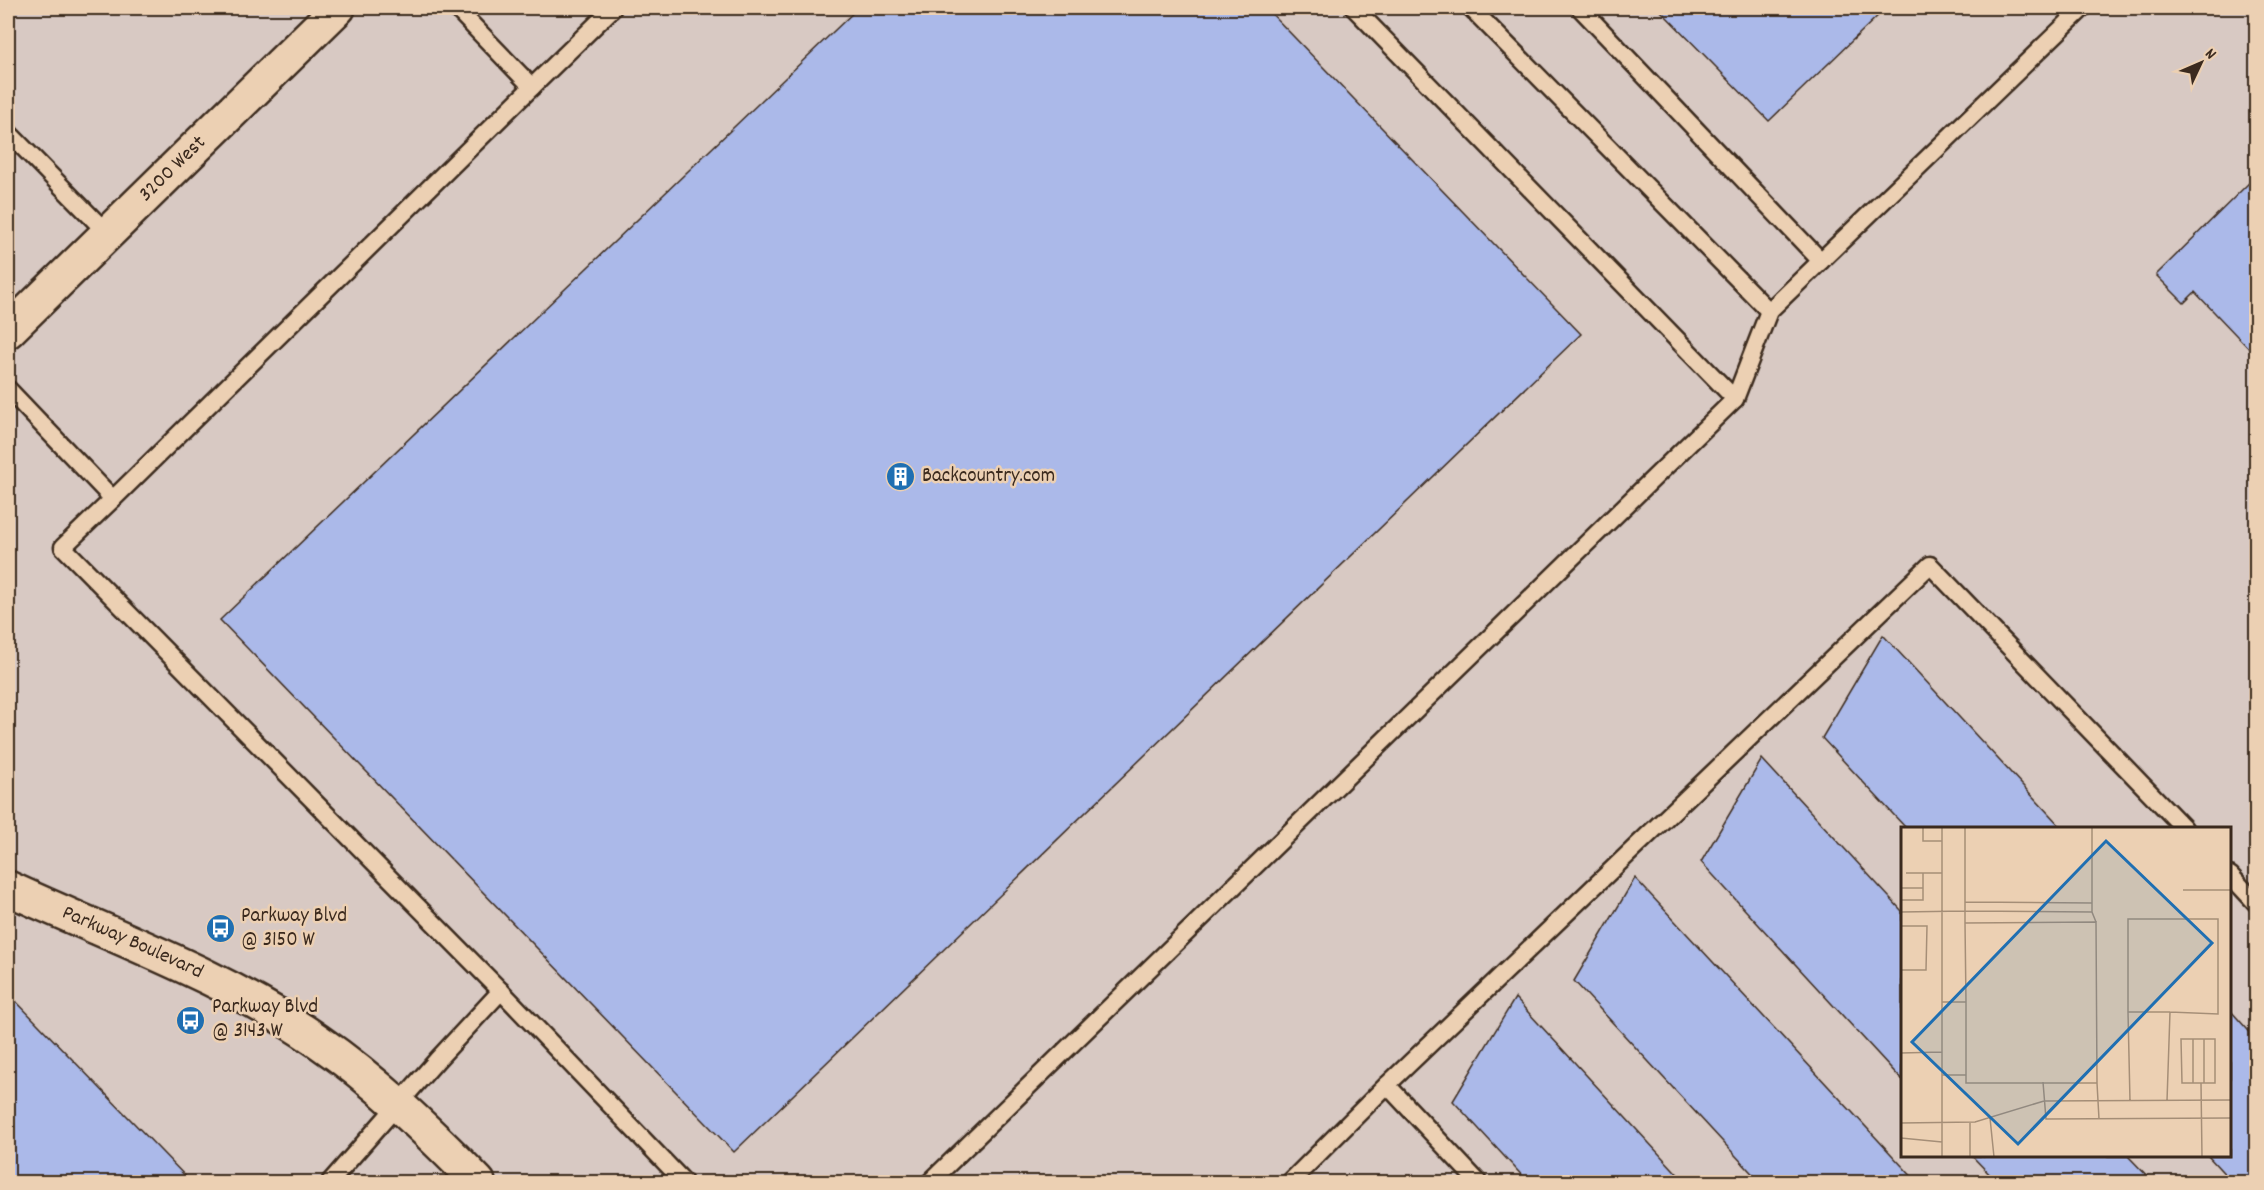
<svg xmlns="http://www.w3.org/2000/svg" width="2264" height="1190" viewBox="0 0 2264 1190" font-family="Dekko,sans-serif">
	<rect width="100%" height="100%" fill="#ecd0b3"/>
	<filter id="ink" filterUnits="userSpaceOnUse"><feTurbulence type="fractalNoise" baseFrequency=".0167" numOctaves="2"/><feDisplacementMap in="SourceGraphic" scale="12" xChannelSelector="R" yChannelSelector="G"/><feConvolveMatrix kernelMatrix="1 2 1 2 8 2 1 2 1" color-interpolation-filters="sRGB"/></filter>
	<g filter="url(#ink)">
		<path fill="#d8c9c3" fill-rule="evenodd" d="M8,8h2248v1174h-2248zM1902,828h328v328h-328z"/>
		<g fill="#abb9e9" stroke="#3b2a1e" stroke-width="1.5">
			<path d="M858,8h408l315,326 -847,818 -514,-532z"/>
			<path d="M1658,8h228l-117,113z"/>
			<path d="M2256,176v180l-61,-64 -11,11 -28,-28z"/>
			<path d="M1883,635l179,193h-156l-84,-90z"/>
			<path d="M1762,759l140,152v169l-201,-218z"/>
			<path d="M1635,878l282,304h-157l-186,-201z"/>
			<path d="M8,993l183,189h-183z"/>
			<path d="M1515,998l170,184h-157l-75,-81z"/>
			<path d="M2230,1010l26,29v143h-24l-24,-26h22z"/>
			<path d="M1972,1156h156l25,26h-156z"/>
		</g>
		<g fill="none" stroke-linecap="round" stroke-linejoin="round">
			<defs>
				<g id="service">
					<path d="M1471,8l298,303"/>
					<path d="M1580,8l241,253"/>
					<path d="M532,87l81,-79"/>
					<path d="M8,132l99,101"/>
					<path d="M8,389l105,110 419,-412 -76,-79"/>
					<path d="M1735,399l34,-88 314,-303"/>
					<path d="M113,499l-50,48 438,444 183,191"/>
					<path d="M2230,875l26,28"/>
					<path d="M330,1182l107,-122 64,-69"/>
					<path d="M930,1182l805,-783 -381,-391"/>
					<path d="M1290,1182l97,-97"/>
					<path d="M1478,1182l-91,-97 543,-520 254,263"/>
				</g>
				<g id="tertiary">
					<path id="s1" d="M8,888c103,48 215,87 310,153 58,40 110,90 160,141"/>
				</g>
				<g id="secondary">
					<path id="s2" d="M8,331l330,-323"/>
				</g>
			</defs>
			<use href="#service" stroke="#3b2a1e" stroke-width="21"/>
			<use href="#tertiary" stroke="#3b2a1e" stroke-width="38"/>
			<use href="#secondary" stroke="#3b2a1e" stroke-width="38"/>
			<use href="#service" stroke="#ecd0b3" stroke-width="16"/>
			<use href="#tertiary" stroke="#ecd0b3" stroke-width="33"/>
			<use href="#secondary" stroke="#ecd0b3" stroke-width="33"/>
		</g>
	</g>
	<defs>
		<symbol id="building-disc" viewBox="-11 -11 22 22"><circle r="9.5" fill="#1f6fb2" stroke="#ecd0b3"/><path d="M-4-6H4V6H1V3H-1V6H-4ZM-2.5-4.3h1.7v1.8h-1.7ZM.8-4.3h1.7v1.8H.8ZM-2.5-1h1.7V.8h-1.7ZM.8-1h1.7V.8H.8Z" fill="#fff"/></symbol>
		<symbol id="bus-disc" viewBox="-11 -11 22 22"><circle r="9.5" fill="#1f6fb2" stroke="#ecd0b3"/><path d="M-5-6H5V4H4V6H2V4H-2V6H-4V4H-5ZM-3.5-4V0h7V-4ZM-3.5 1.2v1.5H-2V1.2ZM2 1.2v1.5H3.5V1.2Z" fill="#fff"/></symbol>
	</defs>
	<g fill-rule="evenodd">
		<use href="#building-disc" x="884" y="460" width="33" height="33"/>
		<use href="#bus-disc" x="204" y="912" width="33" height="33"/>
		<use href="#bus-disc" x="174" y="1004" width="33" height="33"/>
	</g>
	<g text-anchor="middle" dominant-baseline="central" stroke-width="5" stroke-linejoin="round" paint-order="stroke">
		<g font-size="21" fill="#3b2a1e" stroke="#ecd0b3">
			<text stroke="none"><textPath href="#s2" startOffset="231">3200 West</textPath></text>
			<text stroke="none"><textPath href="#s1" startOffset="136">Parkway Boulevard</textPath></text>
		</g>
		<g font-size="21" fill="#3b2a1e" stroke="#ecd0b3" text-anchor="start">
			<text x="922" y="477">Backcountry.com</text>
			<text x="241" y="917">Parkway Blvd<tspan x="241" dy="24">@ 3150 W</tspan></text>
			<text x="212" y="1008">Parkway Blvd<tspan x="212" dy="24">@ 3143 W</tspan></text>
		</g>
	</g>
	<g transform="translate(1901 827)">
		<rect width="330" height="330" fill="#ecd0b3"/>
		<path fill="none" stroke="#a58e77" stroke-width="1.5" d="M22,0v14h19M41,0v330M64,0v84l127,1M191,0v85l4,10M5,46h36M0,61h22M282,63h48M0,73h22v-27M64,75l127,1M0,85l64,-1v12M0,99h26l-1,44h-25M41,175h24v73h-24M65,175l-1,-79 131,-1 1,161h-131v-8M227,185l2,89M292,212v44M0,226l41,-1M142,255l3,37 185,-1M196,256l2,36M300,256h14v-44h-34l1,44h19l1,74M303,256v-44M266,274l3,-89 48,2v-95h-90v93h42M89,291l4,39M0,296l74,-1 69,-21 187,-1M69,296v34M0,311l41,4"/>
		<path fill="#1f6fb2" fill-opacity="0.15" stroke="#1f6fb2" stroke-width="3" d="M205,14l106,102 -194,201 -106,-102z"/>
		<rect width="330" height="330" fill="none" stroke="#3b2a1e" stroke-width="3"/>
	</g>
	<rect width="2264" height="1190" fill="none" stroke="#ecd0b3" stroke-width="30"/>
	<rect x="15" y="15" width="2234" height="1160" fill="none" stroke="#3b2a1e" stroke-width="2" filter="url(#ink)"/>
	<g transform="translate(2201 63) rotate(46)" stroke="#ecd0b3" stroke-width="4.5" paint-order="stroke">
	<path d="M0-4.5L10 22L0 15L-10 22Z" fill="#3b2a1e"/>
	<text y="-9" font-size="16" font-weight="bold" text-anchor="middle" fill="#3b2a1e">N</text>
	</g>
</svg>
